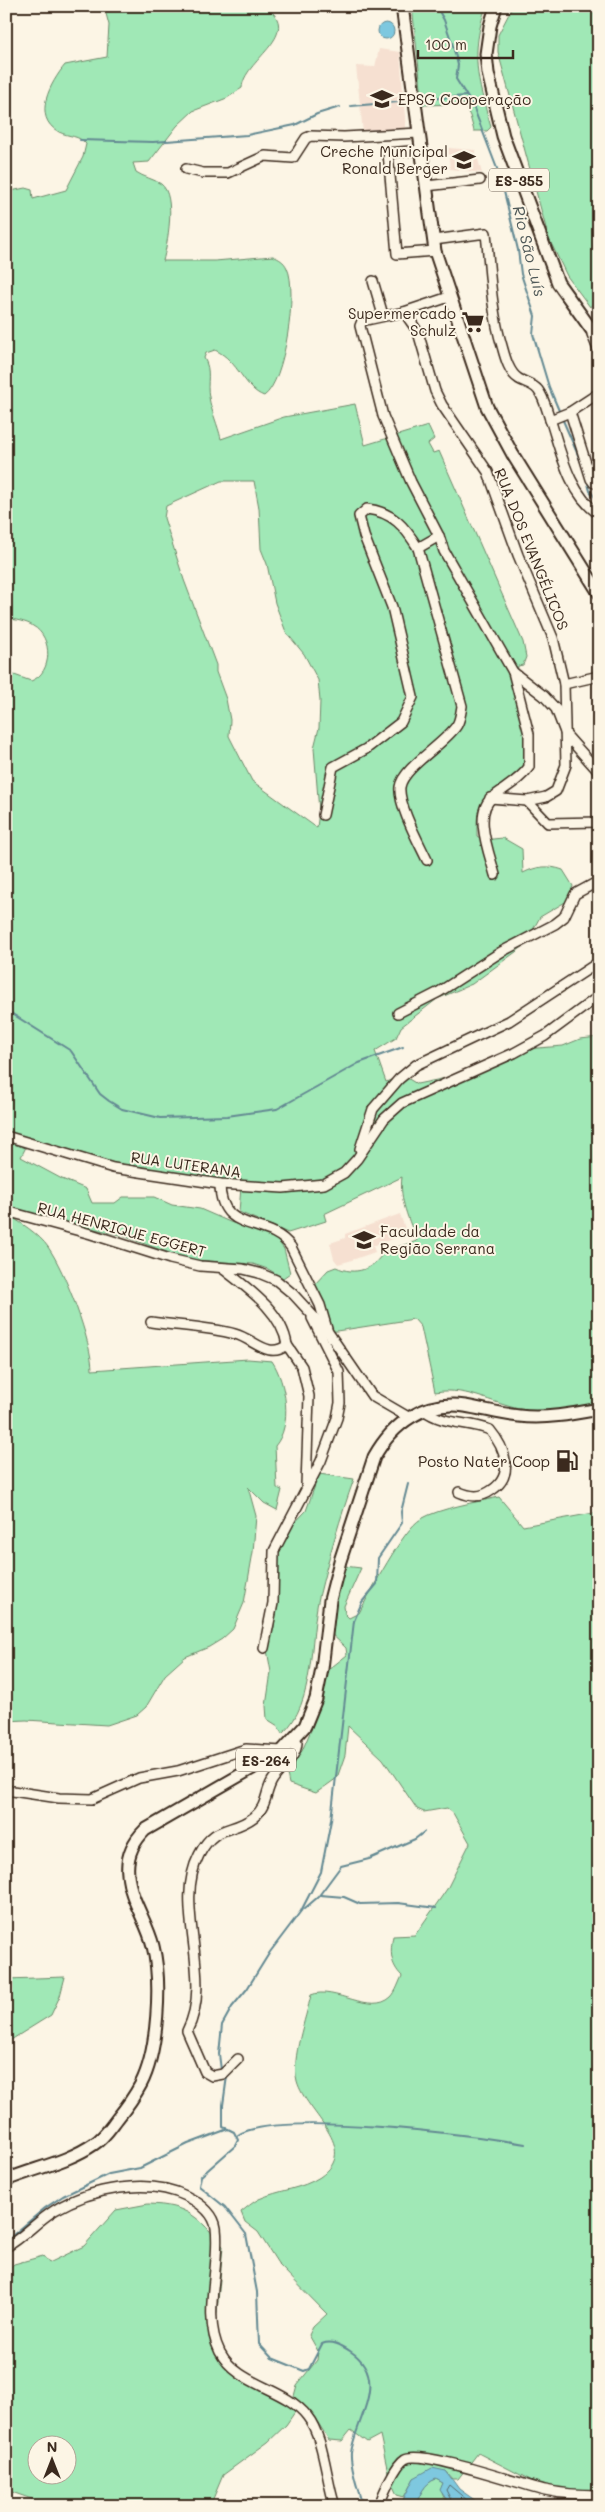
<svg xmlns="http://www.w3.org/2000/svg" width="605" height="2512" viewBox="0 0 605 2512" font-family="Mali,sans-serif">
	<rect width="100%" height="100%" fill="#fcf5e5"/>
	<filter id="ink" filterUnits="userSpaceOnUse"><feTurbulence type="fractalNoise" baseFrequency=".02" numOctaves="2"/><feDisplacementMap in="SourceGraphic" scale="10" xChannelSelector="R" yChannelSelector="G"/><feConvolveMatrix kernelMatrix="1 2 1 2 8 2 1 2 1" color-interpolation-filters="sRGB"/></filter>
	<g filter="url(#ink)">
		<g fill="#f6e0d1">
			<path d="M379,49l21,3 6,79 -43,2 -7,-67 19,1z"/>
			<path d="M448,148l27,2 7,23 -32,-4z"/>
			<path d="M400,1214l7,20 -34,12 2,6 -26,9 -11,3 -4,-5 -4,-16 15,-5v-4z"/>
		</g>
		<g fill="#a0e8b6" stroke="#6e896a" fill-rule="evenodd">
			<path d="M104,6h189l-8,4 -16,-1c32,27 -26,52 -27,79l-15,10 -34,13 -16,15 -28,36 -16,1 3,9c7,5 18,7 25,12 16,12 6,61 2,77h52l58,-5c6,3 11,5 14,12 11,22 -2,114 -23,128 -20,-7 -25,-35 -49,-46l-9,3 -2,5c8,13 2,24 5,39 2,14 9,28 12,42l63,-22 71,-13 10,41 63,-19 6,13 -6,5 5,9 6,-2 84,191 3,15 -3,8 -5,1 -1,7c5,18 18,58 16,75 -3,28 -38,35 -51,55 -6,8 -5,23 -5,33l6,4 20,-2 19,11 1,24c14,-7 26,-8 40,-3l10,16 -6,15 -27,16 -16,29 -52,38 -35,15 -36,28 -5,11 -21,13 11,31 16,-7 15,9 49,-10 47,-24 50,-4 17,-7 19,-2v367c-23,5 -46,10 -69,7 -33,-4 -61,-25 -95,-19l-14,-65 -7,-8 -84,13 -16,-47 14,-15 8,-3c19,9 38,3 48,-16l33,-10c-8,-21 -18,-42 -15,-64l-78,37 2,7 -38,12 -49,-21 2,-25 -127,-24 -84,-24 -9,18 41,22 24,10 6,14h23l8,-6h31l18,8 28,4 30,13 45,15 9,12 6,24 -7,5 -15,-9 -15,-5 -59,-4 -17,-4 -56,-21 -83,-19 -32,-12v-532l25,9c22,-8 22,-44 2,-55 -7,-5 -18,-6 -27,-8v-426l19,-4 7,2 1,9 33,-9 17,-33 3,-13c-7,-9 -17,-7 -27,-12 -28,-15 -8,-50 6,-67l42,-8 2,-32zM221,481h33l5,27 2,41 6,15 8,39 11,29 18,22 14,26 2,21 -1,27 -5,20 5,63 -2,17 -65,-47 -23,-45 1,-16 -4,-21 -10,-27v-7l-32,-85 -20,-62 2,-12z"/>
			<path d="M412,6h74c-16,49 -9,73 5,121l-4,4h-13l-4,-15 -6,-12 -41,1z"/>
			<path d="M513,6h86v290l-9,11 -23,-31 -18,-37 -51,-187v-17z"/>
			<path d="M6,1214c13,7 34,21 42,33 17,24 44,95 44,123l156,-11 24,2c14,21 21,64 3,85l2,42 5,2 -5,20 -13,-7 -16,-16 8,29 -3,36 -9,51 -11,26 -11,10 -13,8 -24,10 -20,18 -19,32 -9,8 -30,10 -81,-5 -20,1z"/>
			<path d="M319,1474l35,5c-14,39 -25,77 -35,118 -10,42 -3,106 -37,137l-4,-8 -11,-7 -1,-13 5,-34 -4,-22 7,-23 5,-88 27,-28z"/>
			<path d="M499,1497l24,29 76,-14v981l-57,-7 -64,-33 -20,26h-5l-7,-8 -32,7 -10,19 -7,-2 -8,-18 -9,-42 -13,7 -16,-12 -9,11 -13,-1 -16,-25 -19,-19 3,-11 20,-25 1,-9 -9,-16 4,-8 14,-13 -48,-49 -21,-33 -13,-10 -4,-10c5,-4 12,-10 18,-13 20,-9 43,-10 61,-22 42,-29 -14,-63 -23,-96 -6,-24 9,-62 14,-86 23,-10 60,21 80,2 5,-5 8,-15 11,-21 -12,-12 -12,-24 -9,-40l22,-1 32,-46 23,-46 -17,-30 -6,-5 -23,4 -7,-3 -34,-50 -35,-33 -3,29 -8,23 -21,15 -27,-9 -3,-15 16,-18 9,-21 12,-56 24,-19 -1,-7 -23,-22 13,-61 25,3 -17,38 1,8 4,4 10,-5c11,-20 44,-84 62,-94 19,-11 56,-17 78,-22z"/>
			<path d="M65,1977l-5,19 -9,19 -45,28v-64z"/>
			<path d="M148,2204c40,1 50,13 75,42l-9,100 7,17 28,20 48,26 -11,16 -18,17 -45,33 -13,31h-158l-46,-16v-219l8,-7 29,-8 6,7 35,-17 32,-36zM38,2444h30v30h-30z"/>
			<path d="M436,2479l7,4c-4,10 1,15 8,23h-36c5,-11 9,-23 21,-27z"/>
		</g>
		<g fill="#7ec8df" stroke="#638992">
			<circle cx="386" cy="31" r="8"/>
			<path d="M432,2468l14,3 13,18 24,17h-32l-11,-16 3,-7 -7,-4c-12,4 -16,16 -21,27h-15l14,-28z"/>
		</g>
		<g fill="none" stroke-linecap="round" stroke-linejoin="round">
			<path stroke="#56696b" stroke-width="1" d="M454,2506l-8,-16 3,-5 25,21"/>
			<g stroke="#638992" stroke-width="2">
				<path d="M436,6l8,14 9,26 5,19 -2,14 17,27 28,73 17,71 3,24 14,42 -2,18 16,53 11,26"/>
				<path d="M429,99l37,-3"/>
				<path d="M351,106l60,-5"/>
				<path d="M80,140l73,2 94,-7 48,-10 22,-11 23,-7"/>
				<path d="M562,418l19,44"/>
				<path d="M587,480l3,11 9,11"/>
				<path d="M6,1010l65,41 29,43 9,7 13,8 38,9 67,-2 50,-7 82,-46 44,-16"/>
				<path d="M320,1895l24,2 16,7 38,-1 38,5"/>
				<path d="M304,1909l14,-12 23,-31 28,-7 46,-20 9,-7"/>
				<path d="M221,2070l-2,-16 3,-29 10,-18 15,-18 23,-37 31,-41 20,-39 10,-52 23,-199 8,-19 15,-18 1,-26 24,-35 -1,-11 7,-28"/>
				<path d="M227,2076l-4,29v22l5,2"/>
				<path d="M238,2135c39,-25 235,0 287,9"/>
				<path d="M6,2241l39,-33 18,-12 46,-22 31,-6 48,-24 40,-15 6,3 4,8 -3,6 -34,30 -2,10 26,21 21,27 11,58 2,52 13,14 32,13 5,-2 13,-25c10,-4 19,1 28,7 41,27 5,69 1,102 -1,12 8,41 12,53"/>
			</g>
			<defs>
				<g id="minor">
					<path d="M422,150l-34,3 9,101 38,-3"/>
					<path d="M186,169l17,4h25l37,-17 28,2 13,-20 5,-2 33,1 75,-4"/>
					<path d="M426,186l54,-6"/>
					<path d="M434,240l52,-7c4,38 5,77 16,113 3,11 7,27 17,33 7,4 14,5 19,11 7,9 9,22 13,32 10,31 19,73 48,92"/>
					<path d="M373,281l10,34"/>
					<path d="M449,297l-45,15 -42,9 -2,5 23,90 28,66 28,54 5,15 69,121 16,62v33c-9,13 -23,20 -36,30 -21,15 -3,58 2,78"/>
					<path d="M404,312l14,20 17,59 7,14 46,67 30,83 35,83 11,46 2,81 -10,26 -10,6 -19,4 -37,-3"/>
					<path d="M592,334l7,18"/>
					<path d="M570,412l21,67 3,4h5"/>
					<path d="M550,420l20,-8 29,-19"/>
					<path d="M513,672l31,24 12,13 10,26 33,37"/>
					<path d="M564,684l35,-8"/>
					<path d="M527,801l21,22 51,-1"/>
					<path d="M323,815l10,-48 33,-18 35,-27 12,-25 -21,-90 -28,-71 -5,-20 8,-7c26,3 38,18 51,39"/>
					<path d="M427,860c-8,-17 -29,-55 -27,-73 3,-20 45,-43 57,-62 3,-5 4,-13 5,-19l-44,-158 21,-12"/>
					<path d="M398,1013l41,-21 62,-40 54,-28 9,-7 11,-23 24,-13"/>
					<path d="M6,1136l107,32 107,16 63,4 41,-4 20,-11 13,-14 27,-40 18,-16 112,-50 31,-17 54,-40"/>
					<path d="M360,1149l13,-40 26,-30 17,-14 93,-44 90,-59"/>
					<path d="M220,1184c0,52 48,31 71,63l29,58 7,24"/>
					<path d="M6,1211l85,23 79,25 30,7 43,3 16,4 17,7 17,14 35,38 44,64 36,21"/>
					<path d="M151,1322c28,4 57,5 84,12 19,5 33,26 52,11 -5,-34 -40,-57 -65,-77"/>
					<path d="M287,1345l15,22 7,29 -3,90"/>
					<path d="M424,1410c19,15 44,11 66,20 15,18 25,45 2,60 -11,8 -21,7 -33,2"/>
					<path d="M264,1648l9,-45 1,-52 47,-90 16,-43 3,-15 -1,-31 -27,-54"/>
					<path d="M6,1790l53,8 33,1 47,-21 39,-7 68,-22 36,2"/>
					<path d="M238,2059l-15,15 -11,2 -7,-4 -18,-41c28,-54 -15,-124 12,-176 16,-32 33,-21 55,-38 13,-10 11,-24 18,-36 8,-13 24,-22 25,-38l-3,-4"/>
					<path d="M6,2247c18,-10 31,-26 49,-37 35,-21 93,-33 131,-14 12,6 28,17 30,32 5,40 -15,86 4,124 18,34 64,35 87,64 17,21 19,64 28,90"/>
					<path d="M379,2506c4,-12 16,-41 26,-47 15,-10 117,26 140,31 18,4 36,5 54,5"/>
				</g>
				<g id="major">
					<path d="M402,6l33,245 52,156 26,48 86,138"/>
					<path d="M496,6l-6,20 -4,28 2,19 15,63 55,147 41,57"/>
					<path d="M6,2180c29,-12 62,-18 88,-36 10,-6 16,-16 23,-25 9,-11 17,-22 24,-35 17,-33 21,-102 12,-138 -6,-25 -23,-46 -25,-72 -2,-18 5,-32 17,-44l137,-79 23,-25 11,-27 6,-30 8,-69 10,-39 34,-104c19,-34 51,-57 91,-51 18,3 36,8 54,10 27,3 53,-2 80,-7"/>
				</g>
			</defs>
			<use href="#minor" stroke="#3b2a1e" stroke-width="12"/>
			<use href="#major" stroke="#3b2a1e" stroke-width="15"/>
			<use href="#minor" stroke="#fcf5e5" stroke-width="9"/>
			<use href="#major" stroke="#fcf5e5" stroke-width="11"/>
		</g>
	</g>
	<defs>
		<symbol id="school-bare" viewBox="-9 -9 18 18"><path d="M0-5L7-2L0 1L-7-2ZM-4 1L0 2.5L4 1V4Q0 6-4 4Z" fill="#3b2a1e" stroke="#fcf5e5" stroke-width="2.5" paint-order="stroke"/></symbol>
		<symbol id="supermarket-bare" viewBox="-9 -9 18 18"><path d="M-6-5.5h2.5l.6 2H6L4.5 2H-2.5L-4.4-4H-6ZM-1.5 3.2a1.3 1.3 0 1 0 .1 0ZM3 3.2a1.3 1.3 0 1 0 .1 0Z" fill="#3b2a1e" stroke="#fcf5e5" stroke-width="2.5" paint-order="stroke"/></symbol>
		<symbol id="university-bare" viewBox="-9 -9 18 18"><path d="M0-5L7-2L0 1L-7-2ZM-4 1L0 2.5L4 1V4Q0 6-4 4Z" fill="#3b2a1e" stroke="#fcf5e5" stroke-width="2.5" paint-order="stroke"/></symbol>
		<symbol id="fuel-bare" viewBox="-9 -9 18 18"><path d="M-5.5-6h7V0h2V4h1.3V-2.5L3-4.5l.8-.8L6-3V5H2.5V1h-1V6h-7ZM-4.2-4.7v3.2H.2V-4.7Z" fill="#3b2a1e" stroke="#fcf5e5" stroke-width="2.5" paint-order="stroke"/></symbol>
	</defs>
	<g fill-rule="evenodd">
		<use href="#school-bare" x="366" y="83" width="32" height="32"/>
		<use href="#school-bare" x="448" y="144" width="32" height="32"/>
		<use href="#supermarket-bare" x="457" y="306" width="32" height="32"/>
		<use href="#university-bare" x="348" y="1224" width="32" height="32"/>
		<use href="#fuel-bare" x="551" y="1445" width="32" height="32"/>
	</g>
	<g text-anchor="middle" dominant-baseline="central" stroke-width="4" stroke-linejoin="round" paint-order="stroke">
		<g fill="#fcf5e5" stroke="#75675a" stroke-width="1">
			<rect x="489" y="168.5" width="60" height="23" rx="4"/>
			<rect x="236" y="1748.5" width="60" height="23" rx="4"/>
		</g>
		<g font-size="14" font-weight="bold" fill="#3b2a1e">
			<text x="519" y="180">ES-355</text>
			<text x="266" y="1760">ES-264</text>
		</g>
		<g font-size="15" fill="#3b2a1e" stroke="#fcf5e5" text-anchor="end">
			<text x="398" y="99" text-anchor="start">EPSG Cooperação</text>
			<text x="448" y="151">Creche Municipal<tspan x="448" dy="17">Ronald Berger</tspan></text>
			<text x="456" y="313">Supermercado<tspan x="456" dy="17">Schulz</tspan></text>
			<text x="380" y="1231" text-anchor="start">Faculdade da<tspan x="380" dy="17">Região Serrana</tspan></text>
			<text x="550" y="1461">Posto Nater Coop</text>
		</g>
		<g font-size="15" fill="#3b2a1e" stroke="#fcf5e5">
			<text transform="translate(532 549) rotate(68)">RUA DOS EVANGÉLICOS</text>
			<text transform="translate(186 1164) rotate(8)">RUA LUTERANA</text>
			<text transform="translate(122 1229) rotate(15)">RUA HENRIQUE EGGERT</text>
		</g>
		<g font-size="16" font-style="italic" fill="#4f5958" stroke="#fcf5e5">
			<text transform="translate(530 251) rotate(76)">Rio São Luís</text>
		</g>
	</g>
	<rect width="605" height="2512" fill="none" stroke="#fcf5e5" stroke-width="25"/>
	<rect x="12" y="12" width="580" height="2487" fill="none" stroke="#3b2a1e" stroke-width="2" filter="url(#ink)"/>
	<g transform="translate(52 2460)"><circle r="24" fill="#fcf5e5" stroke="#afa495"/>
	<path d="M0-4L9 19L0 12L-9 19Z" fill="#3b2a1e"/>
	<text y="-8" font-size="14" font-weight="bold" text-anchor="middle" fill="#3b2a1e">N</text>
	</g>
	<path d="M418 50v8h95v-8" fill="none" stroke="#3b2a1e" stroke-width="2.5"/>
	<text x="425" y="50" font-size="15" fill="#3b2a1e" stroke="#fcf5e5" stroke-width="4" paint-order="stroke">100 m</text>
</svg>
